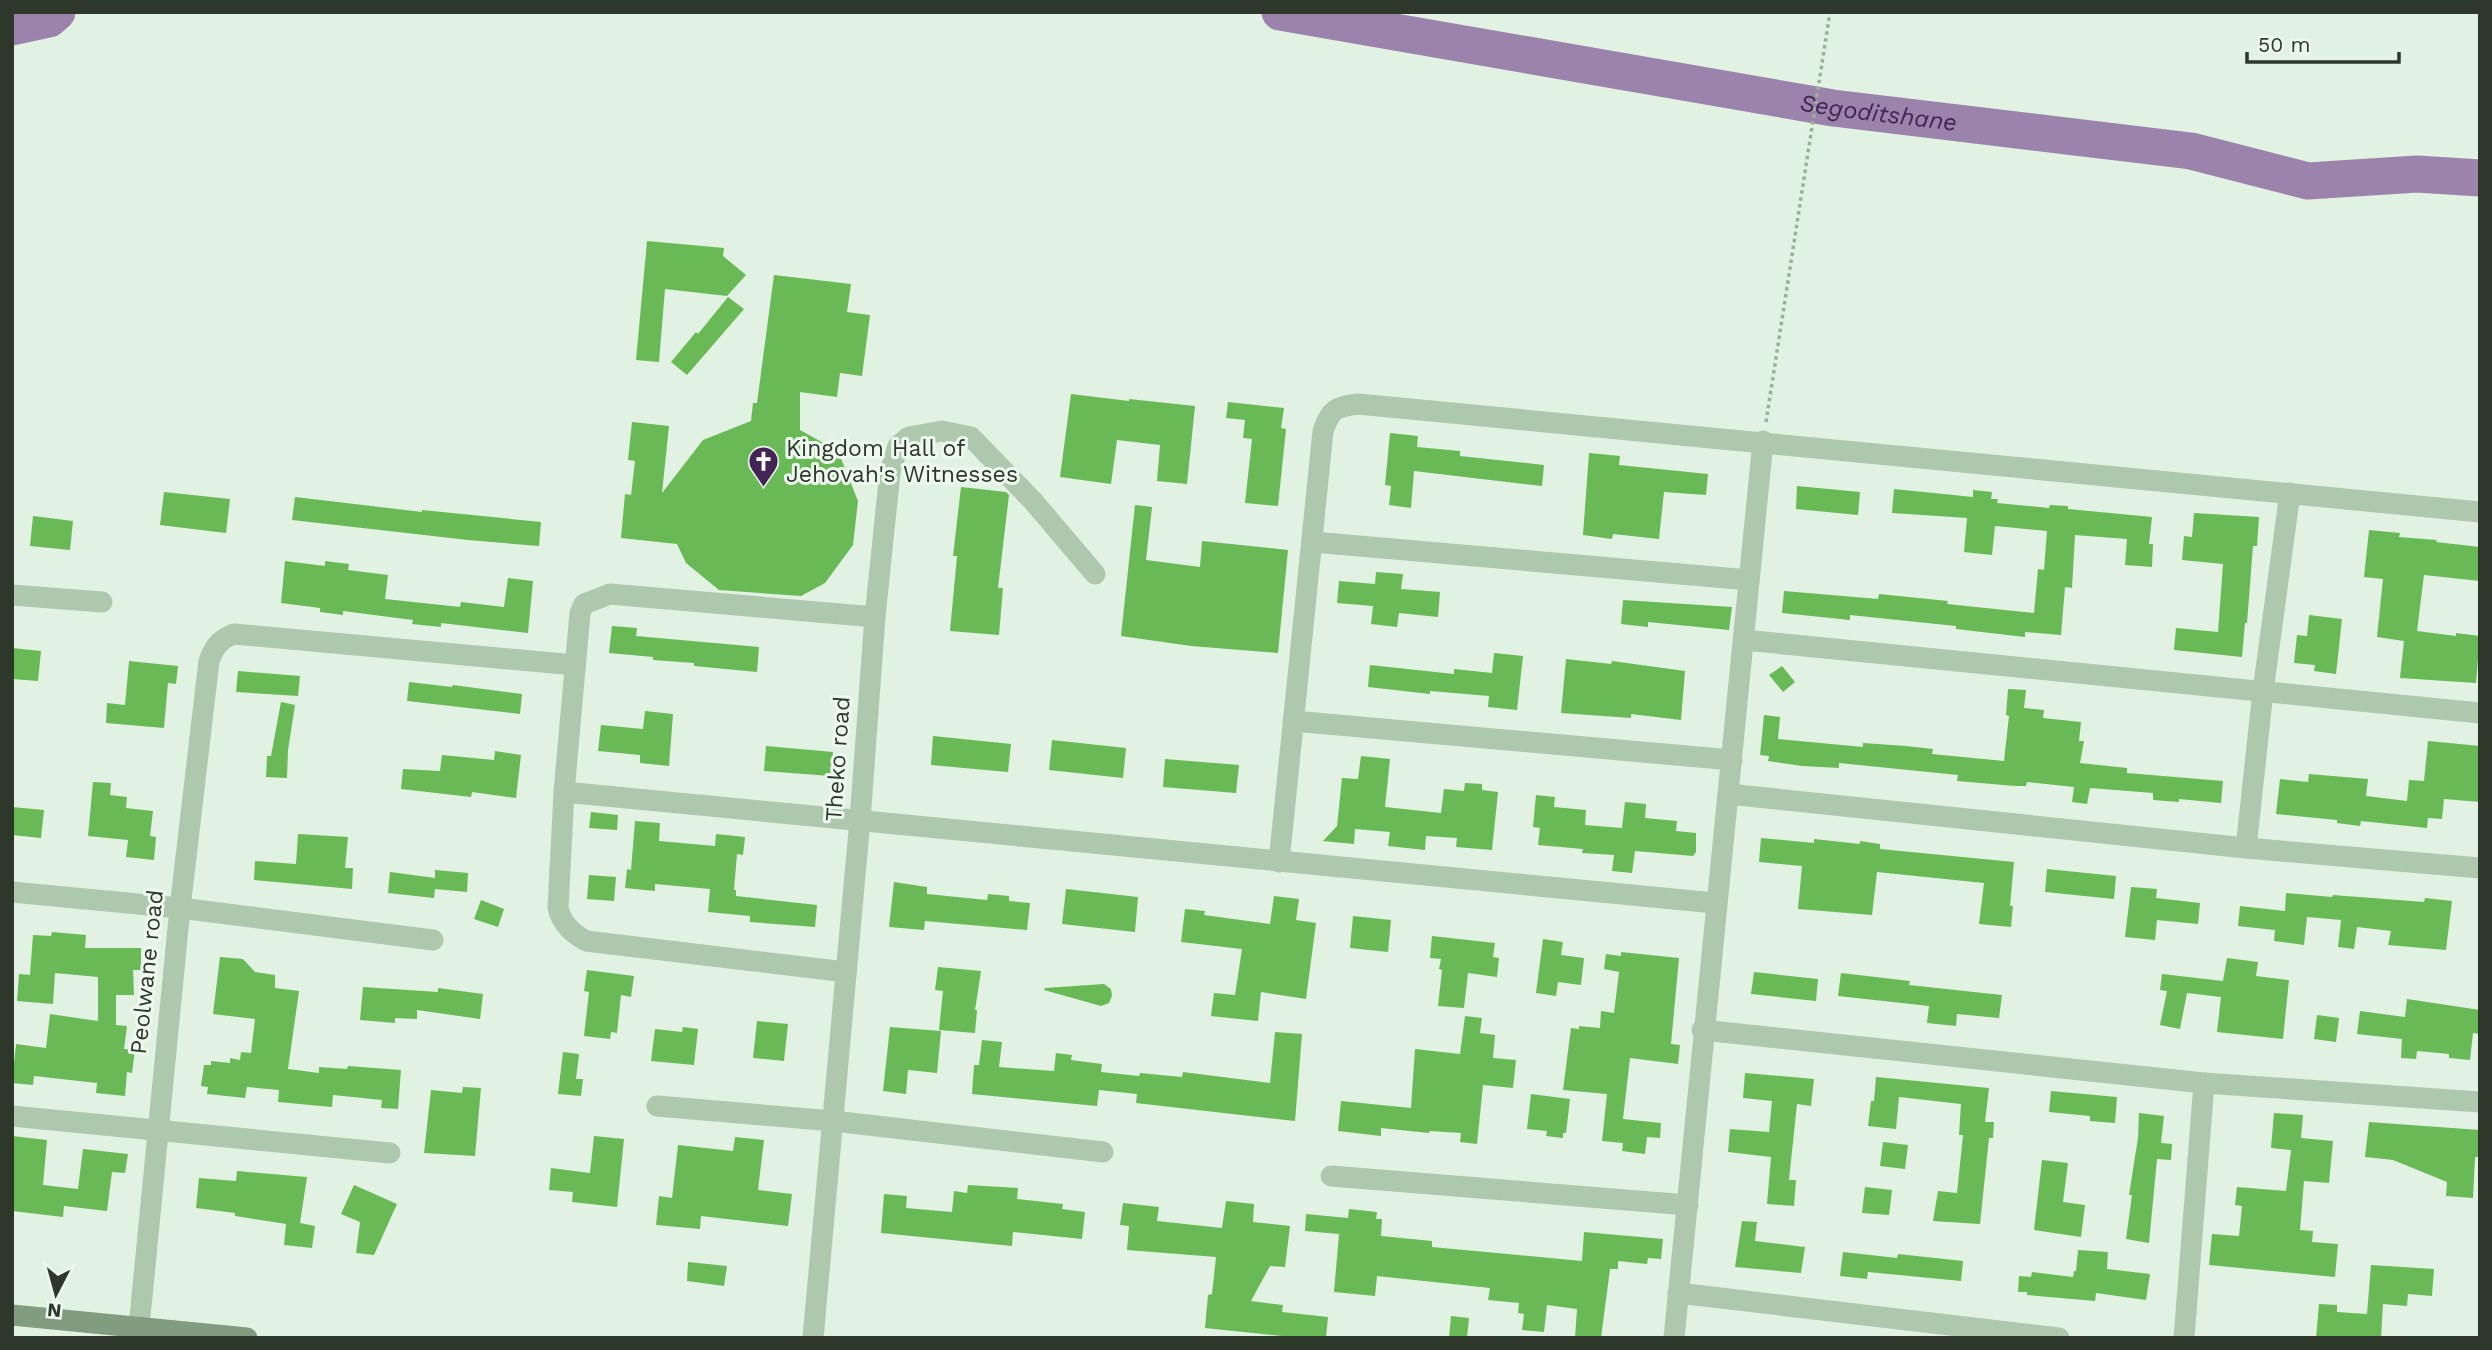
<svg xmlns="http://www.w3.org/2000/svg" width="2492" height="1350" viewBox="0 0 2492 1350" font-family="'Work Sans',sans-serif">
	<rect width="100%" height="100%" fill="#e1f1e2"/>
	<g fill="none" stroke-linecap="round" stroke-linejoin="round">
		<g stroke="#9b83ab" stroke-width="37">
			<path id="s1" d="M1280,12l553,96 358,43 117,30 109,-7 63,4"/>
			<path d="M12,27l37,-8 8,-7"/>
		</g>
	</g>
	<g fill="#69ba56">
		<path d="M647,241l77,7 -1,8 23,19 -19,21 -62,-7 -6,73 -23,-2z"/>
		<path d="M774,275l77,9 -4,28 23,3 -8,61 -22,-3 -3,24 -37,-5v38l38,21 20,50 -5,44 -28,38 -24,13 -82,-6 -33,-27 -9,-19 -56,-6 4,-44 6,1 4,-34 -7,-1 4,-38 37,4 -7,67 41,-53 48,-19 2,-18h4z"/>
		<path d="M728,297l16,12 -57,66 -16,-13 25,-30 2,2z"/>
		<path d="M1071,394l58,7v-2l66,7 -8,78 -30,-3 3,-36 -43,-5 -6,44 -51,-7z"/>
		<path d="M1228,402l56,6 -3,20 5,1 -8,77 -33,-3 7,-64 -9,-1 2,-18 -19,-2z"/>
		<path d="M1390,433l28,3 -1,11 43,4v5l84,9 -2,21 -128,-15 -3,37 -22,-3 2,-19 -6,-1z"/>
		<path d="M1589,453l31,3 -1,9 89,9 -2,21 -42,-3 -5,47 -46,-5 -1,5 -29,-4z"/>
		<path d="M1797,486l63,6 -2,23 -62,-6z"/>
		<path d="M961,487l45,5 3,3 -11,93h5l-4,47 -49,-4 7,-75h-4z"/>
		<path d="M1894,489l79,8v-7l19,2 -1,7h7l-1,4 52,5 1,-3 18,1v3l84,8 -3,27h4l-1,23 -27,-2 2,-26 -52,-4 -3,53 -7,-1 -4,48 -36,-3v5l-69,-8v-3l-39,-4 -67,-7v5l-68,-7 2,-22 94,8 1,-5 69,7 -1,3 87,9 4,-44 6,1 3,-39 -52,-5 -3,29 -28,-3 3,-34 -75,-5z"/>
		<path d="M164,492l66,7 -4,34 -66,-8z"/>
		<path d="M295,497l127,15v-2l119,12 -2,24 -71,-6 -176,-20z"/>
		<path d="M1135,505l17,2 -6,53 54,7 2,-26 86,9 -10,103 -87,-7 -70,-10z"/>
		<path d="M2194,513l65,4 -2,29h-4l-6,77h-2l-3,34 -68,-7 2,-22 42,4 5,-68 -41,-4 2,-24 8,1z"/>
		<path d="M33,516l40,5 -3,29 -40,-4z"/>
		<path d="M2369,530l31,3 -1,4 38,3 -1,2 44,5v34l-56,-6 -7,56 39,5v-3l24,3 -4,47 -76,-5 4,-37 -27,-4 6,-58 -19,-2z"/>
		<path d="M285,561l40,5v-5l24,3 -1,6 40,5 -3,24 75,8 1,-5 43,5 4,-29 25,3 -5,52 -87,-10v4l-29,-3 1,-4 -70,-9v4l-23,-3v-4l-39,-5z"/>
		<path d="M1376,572l27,2 -2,15 39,3 -2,25 -39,-4 -2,14 -26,-3 2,-18 -36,-3 2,-22 36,3z"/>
		<path d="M1623,600l109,7 -3,23 -81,-8v5l-27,-3z"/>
		<path d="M2309,615l33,4 -6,55 -22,-3 1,-6 -21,-2 3,-28 10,1z"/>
		<path d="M612,626l25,2 -1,8 123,11 -2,25 -63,-6v-3l-41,-3v-3l-44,-4z"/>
		<path d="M12,648l29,3 -3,30 -26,-2z"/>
		<path d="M1494,653l29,3 -6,54 -29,-3 1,-11 -59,-5v3l-62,-7 2,-22 84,9v-5l38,4z"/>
		<path d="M1566,659l45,5 1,-3 73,10 -4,49 -50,-6v4l-70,-5z"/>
		<path d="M129,661l49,5 -2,18 -8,-1 -4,45 -58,-5 1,-20 18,2z"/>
		<path d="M1782,666l13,16 -12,10 -14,-17z"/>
		<path d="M238,671l62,5 -2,20 -62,-4z"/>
		<path d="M409,682l43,5 1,-2 69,9 -2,20 -113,-13z"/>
		<path d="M2008,689l18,1 -2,18 20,2 -1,8 38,4 -2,19h5l-4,22 47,5v5l96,8 -2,22 -42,-4v3l-26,-2v-7l-63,-5 -3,16 -15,-2 2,-15 -47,-5 -1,4h-11l-58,-5 1,-6 -119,-12v5l-37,-2 -34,-5 1,-5 -9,-1 4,-40 16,2 -2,22 85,8v-4l43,3 27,3 -1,5 72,7 5,-45 -3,-1z"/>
		<path d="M281,702l14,3 -7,45 -1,28 -21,-1 1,-21h4z"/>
		<path d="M645,711l28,3 -4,52 -29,-3v-8l-42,-4 3,-26 42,4z"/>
		<path d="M933,736l78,8 -3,28 -77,-7z"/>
		<path d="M1052,740l74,8 -3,30 -74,-8z"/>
		<path d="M2428,741l52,5v56l-36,-3 -2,20 -14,-1 -1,10 -66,-7 -1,5 -23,-3v-3l-61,-6 4,-35 28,3 1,-8 59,5 -2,17 41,5 2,-21 15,1z"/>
		<path d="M766,746l67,6 -2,24 -67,-5z"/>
		<path d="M495,751l26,4 -5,43 -44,-6 -1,5 -70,-8 2,-20 37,2 2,-16 52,5z"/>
		<path d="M1361,756l29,3 -5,48 56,6 3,-24 20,2 1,-8 17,1v6l16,2 -6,58 -36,-3 1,-9 -31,-2 -1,14 -37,-4 2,-14 -35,-3 -1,15 -31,-3 14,-15 5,-48 16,1z"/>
		<path d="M1165,759l74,6 -3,28 -73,-6z"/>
		<path d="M93,782l18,1 -1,12 17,2 -1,11 27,3 -3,25 6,1 -2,23 -28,-3 2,-17 -40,-4z"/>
		<path d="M1536,795l19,2 -1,10 32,3 -1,15 37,3 3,-26 21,2 -1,14 32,3 -1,10 20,2v19l-3,4 -58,-5 -3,22 -20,-2 2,-16 -32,-2 1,-4 -45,-4 2,-17 -7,-1z"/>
		<path d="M12,807l32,3 -3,28 -29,-3z"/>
		<path d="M591,812l27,3 -1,15 -28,-2z"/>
		<path d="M635,821l25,2 -1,18 56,5 1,-12 29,3 -2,18 -6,-1 -3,36h2v6l81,9 -2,22 -65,-5v-6l-42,-4 2,-23 -55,-5v7l-30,-3 2,-19 4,1z"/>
		<path d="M298,834l50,3 -3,31h8l-1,21 -98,-9 1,-19 41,3z"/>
		<path d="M1761,838l53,5v-4l46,5v-3l20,3v5l134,13 -4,44h3l-2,21 -32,-3 5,-41 -107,-11 -5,43 -74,-6 4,-43 -43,-4z"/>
		<path d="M2047,869l69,7 -2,23 -69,-7z"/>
		<path d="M435,870l33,3 -1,19 -32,-3 -1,9 -46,-5 2,-21 45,6z"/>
		<path d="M589,875l27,2 -2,24 -27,-2z"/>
		<path d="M894,882l33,5v7l60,6 1,-6 21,2v5l21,2 -3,27 -102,-9 -1,9 -35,-3z"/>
		<path d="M2131,887l26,2 -1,9 44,5 -2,21 -41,-4 -2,20 -30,-3z"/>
		<path d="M1066,889l72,8 -3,35 -73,-8z"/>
		<path d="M2286,893l46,4 1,-2 91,7 1,-4 27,3 -6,49 -58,-5 3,-14 -34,-4 -3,22 -16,-2 3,-27 -34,-3 -3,28 -30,-4 1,-11 -37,-4 2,-20 45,5z"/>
		<path d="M1274,896l25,3 -3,21 20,3 -10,76 -45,-7 -3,29 -47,-5 3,-23 21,2 7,-46 -61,-7 4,-33 20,2 -1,4 66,9z"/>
		<path d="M481,900l23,9 -6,18 -24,-8z"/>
		<path d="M1353,916l38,4 -3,32 -38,-4z"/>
		<path d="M52,932l34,3 -1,13h56v22h-8l1,25h-18v30l11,1 -3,23 11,1 -3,23 -5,-1 -2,24 -29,-3 1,-10 -63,-7 -1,9 -21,-2 4,-39 30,4 4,-34 48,7v-44l-43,-4 -2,31 -36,-3 2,-27 11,1 3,-40 18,1z"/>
		<path d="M1432,936l63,7 -2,14 6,1 -2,19 -29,-4 -4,35 -26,-2 4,-36 -3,-1 2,-10 -11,-1z"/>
		<path d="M1543,939l20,3 -2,13 23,3 -3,27 -23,-3 -2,14 -20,-3z"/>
		<path d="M1621,952l58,6 -8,86 9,1 -2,19 -48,-6 -7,61 38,4 -1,15 -13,-1 -2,17 -23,-3 1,-8 -21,-2 5,-47 -44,-4 8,-62 8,1v-3l21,2 1,-17 13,2 5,-41 -15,-3 2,-15 15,2z"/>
		<path d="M220,957l23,2 12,13 20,3v13l24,3 -11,78 31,4v-6l28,2 1,-3 53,4 -3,39 -17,-1 1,-8 -49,-5 -1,12 -54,-5 1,-12 -32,-3 -2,11 -38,-4 1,-7 -7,-1 3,-21h7v-4l19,2v-5l10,2 1,-8 10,1 4,-34 -42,-5z"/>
		<path d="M2227,958l31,4 -2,14 33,4 -6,59 -66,-7 4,-35 -34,-4 -7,36 -20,-4 7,-34 -7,-1 2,-16 61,7z"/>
		<path d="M938,967l43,4 -6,39h2l-2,23 -36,-3 4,-39 -8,-1z"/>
		<path d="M587,970l47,6 -3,21 -10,-2 -4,38 -6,-1 -1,7 -26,-3 5,-44 -5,-1z"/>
		<path d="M1754,972l64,7 -2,22 -65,-7z"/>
		<path d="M1841,973l69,8 -1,4 93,10 -3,23 -42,-4 -1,12 -29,-3 2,-17 -91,-10z"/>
		<path d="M1104,984l7,5 1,7 -3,7 -8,3 -57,-16 1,-2z"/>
		<path d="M363,987l75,5v-4l45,6 -3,25 -63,-9v9l-22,-1v5l-35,-3z"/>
		<path d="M2407,999l73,11v24l-7,-1 -3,27 -21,-2v-4l-32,-3 -1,8 -15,-1 1,-19 -45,-5 3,-23 45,6z"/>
		<path d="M2317,1015l22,3 -3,24 -22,-3z"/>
		<path d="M1465,1016l17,2 -2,15 15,2 -2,23 23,2 -3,28 -30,-3 -6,59 -17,-2 1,-9 -31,-2 -1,2 -48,-5v8l-43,-5 3,-30 70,7 4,-59 45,5z"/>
		<path d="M757,1021l31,3 -4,37 -31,-3z"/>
		<path d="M683,1027l15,2 -4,36 -43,-4 4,-32 27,3z"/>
		<path d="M890,1027l51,4 -4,42 -29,-3 -2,24 -23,-3z"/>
		<path d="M1275,1032l27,2 -7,87 -159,-18 1,-9 -38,-4 -2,16 -125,-12 2,-29h5l3,-25 20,2 -3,25 55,4 2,-18 16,2 -1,5 31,4 -1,8 38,4 1,-3 42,4 1,-5 87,11z"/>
		<path d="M563,1052l16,2 -3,25h7l-2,17 -23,-2z"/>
		<path d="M1745,1073l69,6 -3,27 -14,-2 -8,76h7l-2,26 -27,-2 4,-47 -43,-5 2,-23 39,3 3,-31 -29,-3z"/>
		<path d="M1876,1077l113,11 -4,34h9l-1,16h-4l-9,86 -47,-3 5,-30 19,2 6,-58h-4l2,-31 -62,-7 -3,32 -28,-3 3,-25h3z"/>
		<path d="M463,1087l18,1 -6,68 -51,-3 7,-63 31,3z"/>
		<path d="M2051,1091l66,6 -2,26 -25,-2v-5l-41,-4z"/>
		<path d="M1531,1094l39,5 -4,34h-3v5l-17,-2 1,-5 -20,-2z"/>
		<path d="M2139,1113l25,3 -3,27 11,1 -1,16 -14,-1 -8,84 -23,-4 6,-44h-3l9,-57z"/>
		<path d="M2274,1113l29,2 -2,23 32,3 -4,42 -25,-2 -4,49 13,1 -1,11 26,2 -3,33 -126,-12 3,-31 27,2 3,-30 -7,-1 2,-18 49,4 5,-41 -20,-2z"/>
		<path d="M2369,1122l111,8v27h-5l-2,41 -27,-2 1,-14 -54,-22 -28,-3z"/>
		<path d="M12,1136l35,4 -4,45 35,4 5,-40 45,5 -3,19 -13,-1 -5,39 -43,-5 -1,11 -51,-6z"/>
		<path d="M594,1136l30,3 -7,68 -45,-5 1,-10 -24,-2 2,-22 39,5z"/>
		<path d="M735,1137l29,3 -6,50 34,4 -4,32 -87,-10 -1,13 -44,-4 3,-29 13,2 6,-53 55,6z"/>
		<path d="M1883,1142l25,3 -3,24 -25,-3z"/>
		<path d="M2042,1160l26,3 -5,39 22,3 -4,32 -47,-7z"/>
		<path d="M237,1171l70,6 -7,46 15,3 -3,22 -28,-3 2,-21 -51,-8v-3l-39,-5 3,-30 37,3z"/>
		<path d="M354,1185l43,19 -23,51 -18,-2 4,-31 -19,-8z"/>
		<path d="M968,1185l50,3 -1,11 46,5 -1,5 23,3 -3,27 -69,-7 -1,14 -131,-13 3,-39 23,2 -1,12 46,4 2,-21 13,2z"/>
		<path d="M1865,1187l27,3 -3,25 -27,-2z"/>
		<path d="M1226,1201l28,3 -1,18 37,4 -5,41 -15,-1 -19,35 32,4 -1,7 46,5 -2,21h-26l-95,-10 3,-33 4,-1 4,-37 -89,-7 2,-24 -9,-1 3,-22 36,4 -2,14 65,7z"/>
		<path d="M1349,1209l28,3 -1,7h6l-1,17 51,5v6l150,14 2,-29 79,7 -2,20 -13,-1 -1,6 -29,-3v8h-8l-9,69h-26l2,-29 -30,-4 -3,27 -22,-2 2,-16 -6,-1 1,-10 -31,-3 2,-12 -113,-12 -2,20 -41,-4 5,-58 -34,-3 1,-17 42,4z"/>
		<path d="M1742,1221l15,1 -2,19 50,6 -4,26 -66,-6z"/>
		<path d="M2078,1250l30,2 -1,17 43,5 -4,26 -50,-7 -1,8 -68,-6v-3h-9l1,-16 12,1 1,-5 41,5 1,-6h2z"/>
		<path d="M1843,1252l54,6 1,-4 65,7 -2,20 -93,-9 -1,7 -27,-3z"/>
		<path d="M688,1262l39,4 -3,20 -37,-5z"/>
		<path d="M2371,1265l63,4 -2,27 -24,-2 -1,12 -24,-2 -2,34h-65l3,-34 18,1v7l30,2z"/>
		<path d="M1451,1316l18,2 -2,20h-18z"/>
	</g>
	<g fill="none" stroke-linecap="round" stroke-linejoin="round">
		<path stroke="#98b498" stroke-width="3.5" stroke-dasharray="3.5 3.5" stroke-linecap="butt" d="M1766,422l64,-410"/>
		<g stroke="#aec8ae" stroke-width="21">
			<path d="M1313,542l436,38"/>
			<path d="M12,595l90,7"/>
			<path d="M1744,640l736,73"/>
			<path d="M1293,721l439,39"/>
			<path d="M564,792l1151,111"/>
			<path d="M1728,794l518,54 234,20"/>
			<path d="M2246,848l17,-157 27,-198"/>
			<path d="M1279,862l44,-431c8,-22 12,-24 35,-27l1122,108"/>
			<path d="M12,892l168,16 253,32"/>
			<path d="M846,972l-260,-31c-14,-8 -24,-17 -28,-33l6,-116 16,-179 4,-9 26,-10 265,23"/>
			<path d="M1702,1030l502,53 -20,255"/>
			<path d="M2204,1083l276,19"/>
			<path d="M657,1106l176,15 270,31"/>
			<path d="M12,1116l378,37"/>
			<path d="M1331,1176l357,29"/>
			<path d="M1678,1293l381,45"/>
			<path d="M139,1327l41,-419 29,-247c5,-14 10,-21 25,-27l341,31"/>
			<path d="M813,1338l47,-518 15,-203 15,-145 8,-26 11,-9 33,-6 29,6 62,64 62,73"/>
			<path d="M1674,1338c28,-299 58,-598 89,-897"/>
		</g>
		<path stroke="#819c7f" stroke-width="21" d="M12,1315l235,23"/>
	</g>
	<defs>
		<symbol id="church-pin" viewBox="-11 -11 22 30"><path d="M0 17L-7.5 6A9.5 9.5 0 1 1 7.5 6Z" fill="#432555" stroke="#edf9ee"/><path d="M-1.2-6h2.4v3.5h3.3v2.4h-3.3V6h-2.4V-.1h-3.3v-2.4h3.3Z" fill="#fff"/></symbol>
	</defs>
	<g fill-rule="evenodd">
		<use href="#church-pin" x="746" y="444" width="35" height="47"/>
	</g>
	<g text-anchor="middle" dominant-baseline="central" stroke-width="6" stroke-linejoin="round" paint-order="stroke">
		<g font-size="23" fill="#2d382b" stroke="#edf9ee" text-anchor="start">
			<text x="786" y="448">Kingdom Hall of<tspan x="786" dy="26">Jehovah's Witnesses</tspan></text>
		</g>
		<g font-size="23" fill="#2d382b" stroke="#edf9ee">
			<text transform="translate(838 759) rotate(-86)">Theko road</text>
			<text transform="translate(147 972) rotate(-84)">Peolwane road</text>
		</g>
		<g font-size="24" font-style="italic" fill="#432555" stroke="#edf9ee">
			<text stroke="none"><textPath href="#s1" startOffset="607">Segoditshane</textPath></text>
		</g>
	</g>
	<rect width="2492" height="1350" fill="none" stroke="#2d382b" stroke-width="28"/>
	<g transform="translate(56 1294) rotate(186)" stroke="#edf9ee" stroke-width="5" paint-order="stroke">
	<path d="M0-5L12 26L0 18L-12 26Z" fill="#2d382b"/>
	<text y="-10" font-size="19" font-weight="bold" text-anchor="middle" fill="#2d382b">N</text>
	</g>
	<path d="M2247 52v10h152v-10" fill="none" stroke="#2d382b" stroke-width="3.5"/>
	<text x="2258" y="52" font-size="21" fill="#2d382b" stroke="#edf9ee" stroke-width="5" paint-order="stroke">50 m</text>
</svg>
